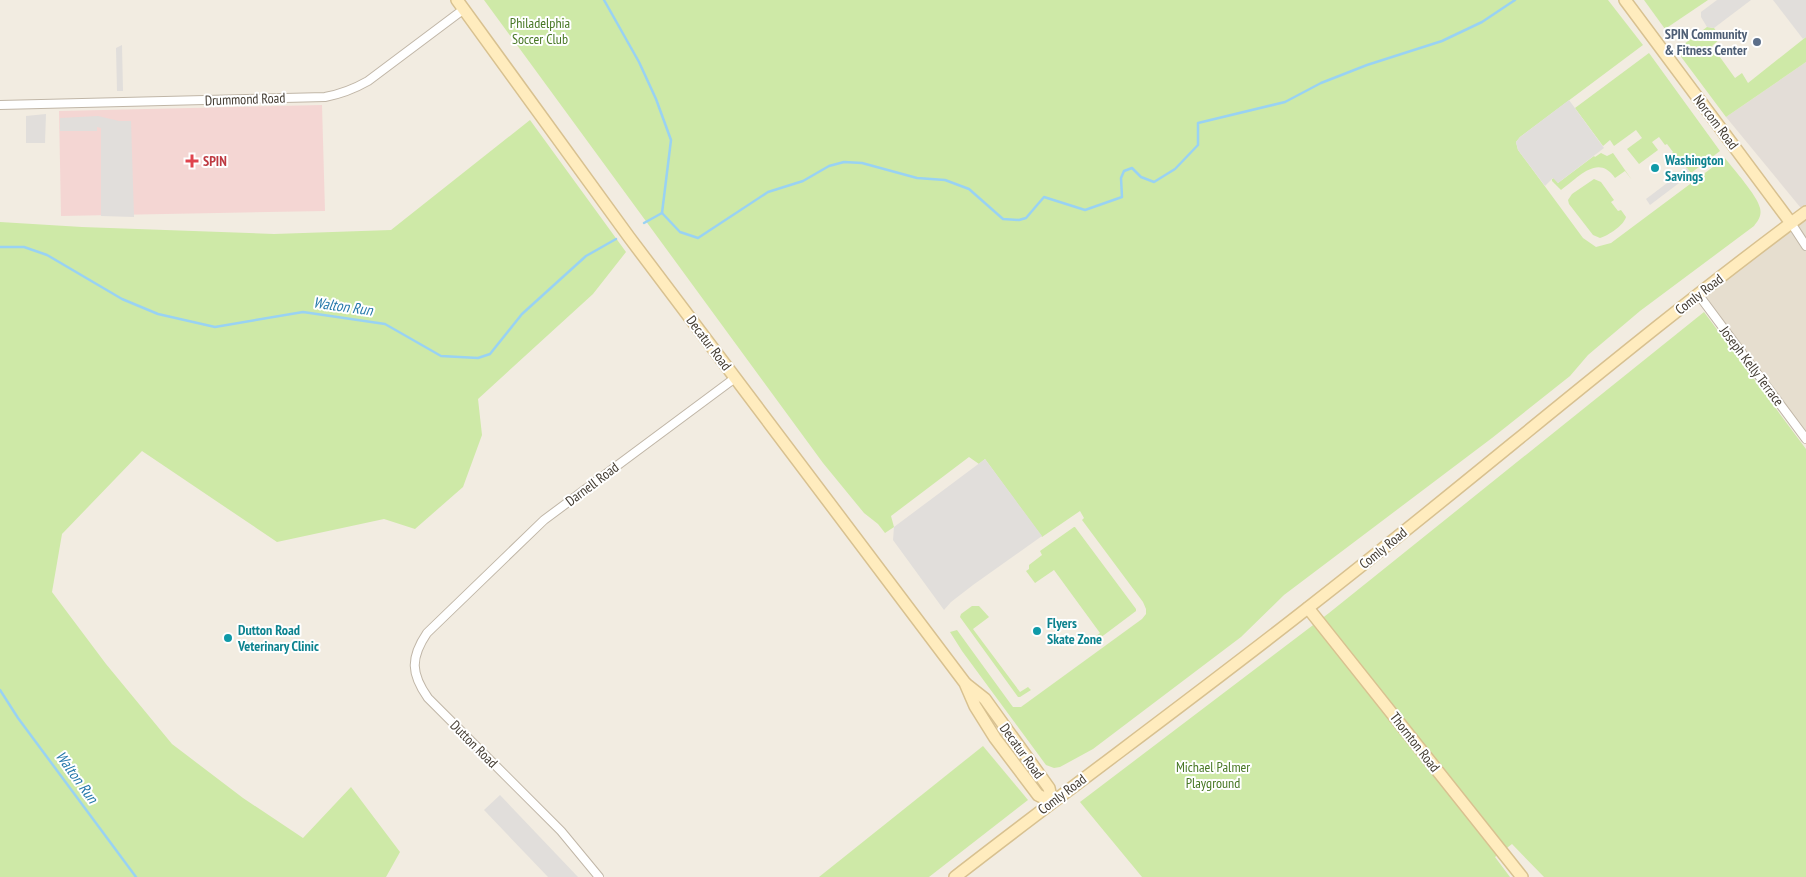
<svg xmlns="http://www.w3.org/2000/svg" width="1806" height="877" viewBox="0 0 1806 877" font-family="'PT Sans Narrow',sans-serif">
	<rect width="100%" height="100%" fill="#f2ece1"/>
	<path fill="#e6decf" d="M1806,216v219l-108,-141z"/>
	<path fill="#e3ddd7" d="M1806,62v150l-1,1 -79,-96z"/>
	<path fill="#f4d6d3" d="M322,105l3,106 -264,5 -2,-105z"/>
	<g fill="#cee9a7">
		<path d="M484,0h1124l35,45 -123,92 -4,5 2,8 65,88 13,9 15,-4 114,-85c9,12 32,37 35,50 2,8 -2,13 -6,18l-114,85 -52,44 -18,21 -78,62 -208,157 -43,42 -148,112 -33,18 -6,1 -8,-3 -84,-114 -12,-19 7,-2 53,73 3,4h8l121,-88 4,-5v-5l-3,-7 -61,-82 2,-2 -4,-7 -38,26 -57,-78 -6,5 -10,-7 -78,59 3,11 -9,6 -7,-9 -14,-11 -41,-50z"/>
		<path d="M1644,0h64l-43,29z"/>
		<path d="M1707,27l7,1 7,10 -9,8 23,32 7,-5 6,10 58,-46v25l-80,55 -50,-67z"/>
		<path d="M1649,53l71,98 -29,22 -15,-18 -2,1 -2,-3 1,-1 -6,-8 -2,1 -6,-8 -7,5 6,8 -19,14 -12,-15 15,-11 -6,-8 -22,16 -4,-6 -7,6 -28,-38z"/>
		<path d="M530,120l96,132 -33,42 -115,105 4,36 -19,52 -48,42 -31,-10 -107,23 -135,-91 -80,83 -10,58 54,72 66,80 71,54 60,40 48,-51 49,65 -14,25h-386v-655l82,5 192,7 117,-4z"/>
		<path d="M1601,153l6,3 6,-3 19,27 -7,-9 -10,7c-17,-25 -37,0 -54,12l-9,-9v-2l2,-1 4,5 36,-27 1,1z"/>
		<path d="M1594,179l7,3 13,18 -3,2 7,9 3,-1 5,7c-2,8 -18,19 -26,21l-7,-3 -24,-31 -1,-4 4,-6z"/>
		<path d="M1704,312l102,137v428h-262l-32,-33 -17,13 15,20h-368l-62,-75 249,-189z"/>
		<path d="M1074,527h1l61,82v2l-44,33 -2,-3 10,-8 -46,-63 -19,13 -9,-12 3,-2v-4l13,-10 -2,-4z"/>
		<path d="M972,606h7l10,11 -16,12 47,63 8,-5 3,3 -11,7h-2l-58,-80 1,-3z"/>
		<path d="M983,746l45,54 -99,77h-110z"/>
	</g>
	<g fill="#e1dedb">
		<path d="M1717,0h34l-37,28 -7,-1 -6,-10v-5z"/>
		<path d="M1773,0h33v37l-3,2z"/>
		<path d="M122,45l1,46h-6l-1,-43z"/>
		<path d="M1569,100l35,48 -46,35 -5,-5 -8,8 -27,-36 -2,-8 4,-5z"/>
		<path d="M46,114l-1,29h-19v-27z"/>
		<path d="M98,116l21,5h12l3,96 -33,-1v-88l-4,-1v4h-37v-13z"/>
		<path d="M1687,168l4,6 -41,31 -4,-6z"/>
		<path d="M985,459l57,77 -69,49 -22,17 -7,8 -51,-70 1,-13z"/>
		<path d="M500,795l78,82h-30l-64,-67z"/>
	</g>
	<g fill="none" stroke-linecap="round" stroke-linejoin="round">
		<g stroke="#99d2f3" stroke-width="2.5">
			<path d="M604,0l35,62 17,37 15,41 -9,73"/>
			<path d="M662,213l18,19 18,6 70,-46 35,-11 26,-15 15,-4 18,1 55,15 28,2 24,9 34,30 16,1 7,-2 18,-21 41,13 37,-13 -1,-19 3,-7 8,-3 9,9 13,5 21,-13 23,-24v-22l87,-21 36,-19 46,-18 75,-24 40,-19 33,-22"/>
			<path d="M644,223l18,-10"/>
			<path d="M0,247h24l23,8 75,44 36,15 57,13 88,-15 82,12 56,32 37,2 12,-4 32,-40 64,-58 30,-17"/>
			<path d="M0,690l18,28 118,159"/>
		</g>
		<defs>
			<g id="street">
				<path d="M0,105l325,-8c16,-3 29,-8 43,-16l96,-72"/>
				<path d="M1791,223l15,23"/>
				<path d="M1698,294l108,145"/>
				<path d="M599,877l-38,-46 -133,-133c-17,-24 -18,-40 -1,-65l117,-113 191,-142"/>
			</g>
			<g id="secondary">
				<path d="M457,0l172,237 336,446 10,23 20,32 43,57 14,7"/>
				<path d="M1625,0l166,223"/>
				<path d="M1308,608l214,269"/>
				<path d="M966,684l19,15 64,89 3,14"/>
				<path d="M955,877c117,-91 237,-178 354,-270 167,-130 327,-269 497,-395"/>
			</g>
		</defs>
		<use href="#street" stroke="#c0b6a7" stroke-width="10"/>
		<use href="#secondary" stroke="#d8c190" stroke-width="14"/>
		<use href="#street" stroke="#fff" stroke-width="8"/>
		<use href="#secondary" stroke="#ffecbe" stroke-width="11"/>
	</g>
	<circle fill="#5c6f8a" stroke="#fff" stroke-width="2" cx="1757" cy="42" r="5"/>
	<path fill="#e0444e" stroke="#fff" stroke-width="2" d="M189.5 153.5h5v5h5v5h-5v5h-5v-5h-5v-5h5z"/>
	<g fill="#0f9aa8" stroke="#fff" stroke-width="2">
		<circle cx="1655" cy="168" r="5"/>
		<circle cx="1037" cy="631" r="5"/>
		<circle cx="228" cy="638" r="5"/>
	</g>
	<g text-anchor="middle" dominant-baseline="central" stroke-width="4" stroke-linejoin="round" paint-order="stroke">
		<g font-size="14" fill="#477724" stroke="#fff">
			<text x="540" y="23">Philadelphia<tspan x="540" dy="16">Soccer Club</tspan></text>
			<text x="1213" y="767">Michael Palmer<tspan x="1213" dy="16">Playground</tspan></text>
		</g>
		<g font-size="14" font-weight="bold" fill="#4e5e75" stroke="#fff" text-anchor="end">
			<text x="1747" y="34">SPIN Community<tspan x="1747" dy="16">&amp; Fitness Center</tspan></text>
		</g>
		<g font-size="14" fill="#433c32" stroke="#fff">
			<text transform="translate(245 99) rotate(-2)">Drummond Road</text>
			<text transform="translate(1716 122) rotate(53)">Norcom Road</text>
			<text transform="translate(1699 294) rotate(-38)">Comly Road</text>
			<text transform="translate(709 343) rotate(53)">Decatur Road</text>
			<text transform="translate(1752 366) rotate(53)">Joseph Kelly Terrace</text>
			<text transform="translate(592 484) rotate(-37)">Darnell Road</text>
			<text transform="translate(1383 548) rotate(-39)">Comly Road</text>
			<text transform="translate(1415 742) rotate(52)">Thornton Road</text>
			<text transform="translate(474 744) rotate(45)">Dutton Road</text>
			<text transform="translate(1022 751) rotate(54)">Decatur Road</text>
			<text transform="translate(1062 794) rotate(-37)">Comly Road</text>
		</g>
		<g font-size="14" font-weight="bold" fill="#0d838f" stroke="#fff" text-anchor="start">
			<text x="1665" y="160">Washington<tspan x="1665" dy="16">Savings</tspan></text>
			<text x="1047" y="623">Flyers<tspan x="1047" dy="16">Skate Zone</tspan></text>
			<text x="238" y="630">Dutton Road<tspan x="238" dy="16">Veterinary Clinic</tspan></text>
		</g>
		<g font-size="14" font-weight="bold" fill="#be3a42" stroke="#fff" text-anchor="start">
			<text x="203" y="161">SPIN</text>
		</g>
		<g font-size="15" font-style="italic" fill="#2679ab" stroke="#fff">
			<text transform="translate(343 306) rotate(8)">Walton Run</text>
			<text transform="translate(77 777) rotate(54)">Walton Run</text>
		</g>
	</g>
</svg>
